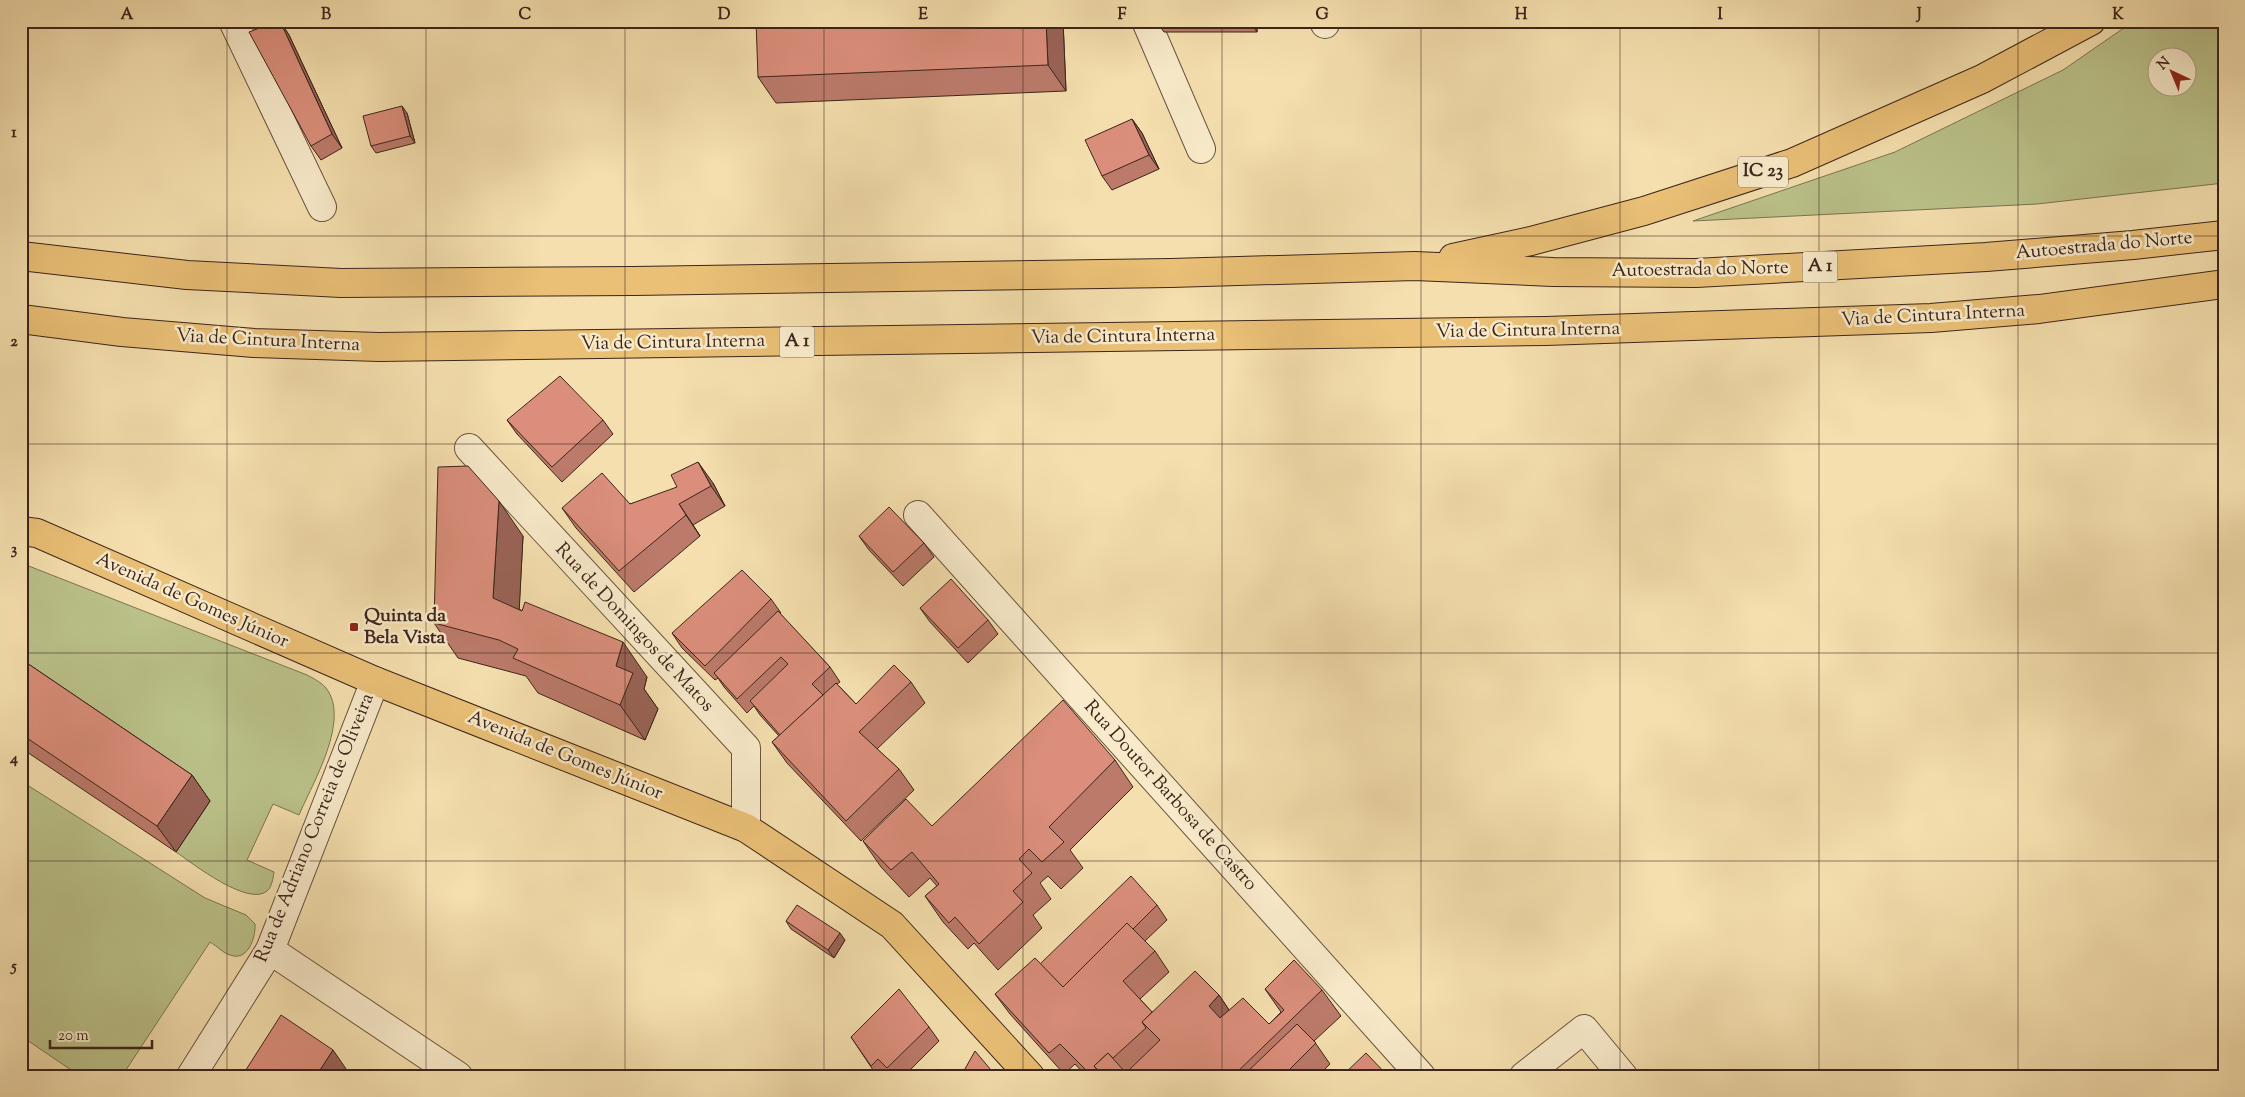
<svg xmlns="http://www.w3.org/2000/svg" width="2245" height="1097" viewBox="0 0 2245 1097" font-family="'Sorts Mill Goudy',serif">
	<rect width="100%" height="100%" fill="#f5dfae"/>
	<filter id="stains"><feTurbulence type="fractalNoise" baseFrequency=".004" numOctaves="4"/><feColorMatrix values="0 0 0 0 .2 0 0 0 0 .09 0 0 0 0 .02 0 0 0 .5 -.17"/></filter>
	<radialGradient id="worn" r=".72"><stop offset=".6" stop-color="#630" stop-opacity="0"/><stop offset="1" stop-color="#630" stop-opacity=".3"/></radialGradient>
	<g fill="#bbc28a" stroke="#7c7452" fill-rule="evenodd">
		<path d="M2134,21h90v162l-187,21 -344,17 202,-69 168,-82zM2158,58h30v30h-30z"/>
		<path d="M21,563l286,112c6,3 15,8 19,13 25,32 -14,96 -27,127l-26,-11 -26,56 27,12c-1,6 -2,15 -7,19 -19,16 -75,-28 -91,-39l34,-51 -189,-128z"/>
		<path d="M21,781l184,117 41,17 9,9c1,13 -7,38 -25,31 -7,-2 -13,-9 -20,-13l-88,134h-42l-59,-40z"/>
	</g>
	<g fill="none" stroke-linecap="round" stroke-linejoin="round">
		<defs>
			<g id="minor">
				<path d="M233,21l89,186"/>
				<path d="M1146,21l55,128"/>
				<path d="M1325,21v3"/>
				<path d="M469,448l277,300v80"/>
				<path d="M918,515l503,561"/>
				<path d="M270,950l188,126"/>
				<path d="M191,1076l79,-126 105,-269"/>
				<path d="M1524,1076l60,-47 39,47"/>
			</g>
			<path id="major" d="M21,531l16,2 338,148 371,147 146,97 138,151"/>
			<g id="highway">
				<path d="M21,256l166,19 154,8 293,-2 537,-8 244,-7 138,6 143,1 290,-16 147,-12 91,-10"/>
				<path d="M1453,258l78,-17 113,-30 148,-48 190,-84 109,-58"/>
				<path d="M21,319l101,13 132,11 125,4 1167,-16 385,-13 108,-9 185,-25"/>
			</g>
		</defs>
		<use href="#minor" stroke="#6a543f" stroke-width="30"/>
		<use href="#major" stroke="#3c251a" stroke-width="30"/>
		<use href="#highway" stroke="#3c251a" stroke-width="30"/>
		<use href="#minor" stroke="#f8eaca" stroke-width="28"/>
		<use href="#major" stroke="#eac077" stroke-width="28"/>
		<use href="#highway" stroke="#eac077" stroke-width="28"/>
	</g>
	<g fill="#bb7a6a" stroke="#3c251a">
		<path d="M280,21l9,14 53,113 -21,12 -10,-14z"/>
		<path d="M1063,21l3,70 -290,12 -18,-26z"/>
		<path d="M1156,21h101v11h-93z"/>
		<path d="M407,113l8,30 -39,10 -5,-7z"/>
		<path d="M1132,119l10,14 17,36 -47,21 -10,-14z"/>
		<path d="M507,420h96l10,14 -51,48 -45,-48z"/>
		<path d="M713,483l12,23 -32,19 7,11 -66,56 -58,-64 -14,-20 68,-4z"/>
		<path d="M523,536l-4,73 128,68 -3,12 14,20 -13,31 -107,-47 -12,-17 -68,-18 -24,-35z"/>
		<path d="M859,536l65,7 10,14 -31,29 -34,-36z"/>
		<path d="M771,599l10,14 -1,1 50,53 10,15 -3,2 19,20 55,-22 14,21 -48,46 22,20 15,21 -53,51 -74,-78 -15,-21 7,-6 -19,-21 -6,-9 -7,7 -23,-26 -6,-9 -3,2 -33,-32 -10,-15z"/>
		<path d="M920,608l68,12 10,14 -30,29 -38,-41z"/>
		<path d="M21,659l171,116 18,26 -34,51 -155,-104z"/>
		<path d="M1115,760l18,27 -63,63 13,18 -22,21 -13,-13 -8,7 11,16 -18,16 9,13 -44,42 -24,-27 -6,6 -25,-27 -18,-26 12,-10 -7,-8 -21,19 -28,-30 -18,-26 69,-15z"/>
		<path d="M1157,905l10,15 -22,21 10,10 14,21 -29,27 12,13 67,-17 10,15 40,14 12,-12 -16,-23 57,1 19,26 -27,25 16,23 -12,12h-232l-11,-12 -11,10 -54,-60 -15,-20z"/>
		<path d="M786,921l59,19 -11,18 -43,-29z"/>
		<path d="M929,1027l10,14 -35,35h-14l-2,-3 -2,3h-9l-26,-39z"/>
	</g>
	<g fill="#996356" stroke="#3c251a">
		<path d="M280,21l9,14 53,113 -10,-14z"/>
		<path d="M1046,21h17l3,70 -18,-26z"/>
		<path d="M1249,21h8v11z"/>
		<path d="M402,106l5,7 8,30 -5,-7z"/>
		<path d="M1132,119l10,14 17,36 -10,-14z"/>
		<path d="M698,462l15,21 12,23 -14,-20z"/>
		<path d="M499,501l24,35 -5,98 -25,-36z"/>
		<path d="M679,504l14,21 7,11 -14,-21z"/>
		<path d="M623,642l24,35 -3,12 14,20 -13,31 -25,-35 -4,-39z"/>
		<path d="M192,775l18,26 -34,51 -19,-26z"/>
		<path d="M840,933l5,7 -11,18 -6,-8z"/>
		<path d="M1219,995l18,27 -9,10 -19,-26z"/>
		<path d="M333,1050l18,26h-35z"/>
	</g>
	<g fill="#da8e7b" stroke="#3c251a">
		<path d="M278,21h2l52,113 -21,12 -62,-114z"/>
		<path d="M756,21h290l2,44 -290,12z"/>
		<path d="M402,106l8,30 -39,10 -8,-30z"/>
		<path d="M1132,119l17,36 -47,21 -17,-36z"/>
		<path d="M560,376l43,44 -51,47 -45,-47z"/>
		<path d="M698,462l13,24 -32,18 7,11 -67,56 -57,-63 40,-35 28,31 47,-17 -6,-12z"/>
		<path d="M468,466l31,35 -6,97 29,13 3,-9 98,40 -7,24 17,7 -13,32 -107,-47 5,-9 -19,-9 -65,-17 4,-156z"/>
		<path d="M889,507l35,36 -31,29 -34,-36z"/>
		<path d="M742,570l29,29 -66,67 -33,-33z"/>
		<path d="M951,579l37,41 -30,28 -38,-40z"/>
		<path d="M778,611l52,56 -18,17 11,11 -43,40 -30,-34 38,-37 -7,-7 -44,42 -23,-26z"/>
		<path d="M21,659l171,116 -35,51 -136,-92z"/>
		<path d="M894,665l17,17 -52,50 40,37 -53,52 -74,-79 64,-59 20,21z"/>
		<path d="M1063,700l52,60 -66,67 15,15 -22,20 -13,-13 -10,10 13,14 -19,18 10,11 -44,42 -24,-27 -6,6 -24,-27 14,-12 -27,-32 -21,18 -28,-29 43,-42 26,27z"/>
		<path d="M1131,876l26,29 -24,24 -6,-6 -64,64 -23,-23z"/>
		<path d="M797,905l43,28 -12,17 -42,-29z"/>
		<path d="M1127,923l28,28 -32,30 29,31 -10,10 4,6 -33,30 -5,-5 -14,13 4,5 -4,5h-2l-32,-32 -11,9 -54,-59 40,-36 28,29z"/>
		<path d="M1294,960l28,30 -89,86h-129l-10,-10 14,-13 18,20 34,-33 -18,-18 53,-51 24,24 -10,11 11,12 23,-20 26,26 15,-14 -19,-21z"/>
		<path d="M899,989l30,38 -42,41 -9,-9 -7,7 -20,-29z"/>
		<path d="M281,1015l52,35 -17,26h-74z"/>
		<path d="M1297,1024l19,19 -33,33h-40z"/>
		<path d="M975,1051l21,25h-35z"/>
		<path d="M1366,1053l22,23h-46z"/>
	</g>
	<path fill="none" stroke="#3c251a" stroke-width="1" stroke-opacity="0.55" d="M227,21v1055M426,21v1055M625,21v1055M824,21v1055M1023,21v1055M1222,21v1055M1421,21v1055M1620,21v1055M1819,21v1055M2018,21v1055M21,236h2203M21,444h2203M21,653h2203M21,861h2203"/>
	<rect fill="#8f2418" stroke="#f8eaca" stroke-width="2" x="349" y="622" width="10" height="10" rx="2.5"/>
	<g text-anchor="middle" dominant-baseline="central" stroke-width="5" stroke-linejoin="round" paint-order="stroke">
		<g fill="#f8eaca" stroke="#74604f" stroke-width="1">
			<rect x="1738" y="156.5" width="50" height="31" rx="4"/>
			<rect x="1802.5" y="251.5" width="35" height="31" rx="4"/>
			<rect x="779.5" y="326.5" width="35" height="31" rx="4"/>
		</g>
		<g font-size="18" font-weight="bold" fill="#3c251a">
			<text x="1763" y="172">IC 23</text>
			<text x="1820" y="267">A 1</text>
			<text x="797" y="342">A 1</text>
		</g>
		<g font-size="19" fill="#3c251a" stroke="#f8eaca">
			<text transform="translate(2104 246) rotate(-5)">Autoestrada do Norte</text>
			<text transform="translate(1700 270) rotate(-1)">Autoestrada do Norte</text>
			<text transform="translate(1933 316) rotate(-3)">Via de Cintura Interna</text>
			<text transform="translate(1528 331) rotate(-1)">Via de Cintura Interna</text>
			<text transform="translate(1123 337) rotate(-1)">Via de Cintura Interna</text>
			<text transform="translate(268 341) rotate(3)">Via de Cintura Interna</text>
			<text transform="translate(673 343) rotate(-1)">Via de Cintura Interna</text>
			<text transform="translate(192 601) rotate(24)">Avenida de Gomes Júnior</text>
			<text transform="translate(634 628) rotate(47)">Rua de Domingos de Matos</text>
			<text transform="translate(565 756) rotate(22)">Avenida de Gomes Júnior</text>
			<text transform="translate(1170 796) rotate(48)">Rua Doutor Barbosa de Castro</text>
			<text transform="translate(315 828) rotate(-68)">Rua de Adriano Correia de Oliveira</text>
		</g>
		<g font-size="19" font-weight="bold" fill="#3c251a" stroke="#f8eaca" text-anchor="start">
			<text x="364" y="616">Quinta da<tspan x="364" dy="22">Bela Vista</tspan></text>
		</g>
	</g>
	<rect width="2245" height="1097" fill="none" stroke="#f5dfae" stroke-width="55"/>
	<g transform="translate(2172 72) rotate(316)"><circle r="24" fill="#f8eaca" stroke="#ad9b84"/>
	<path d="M0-4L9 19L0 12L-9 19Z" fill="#8f2418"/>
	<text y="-8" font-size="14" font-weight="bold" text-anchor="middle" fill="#3c251a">N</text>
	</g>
	<path d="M50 1040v8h102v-8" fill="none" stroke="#3c251a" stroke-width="2.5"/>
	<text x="58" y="1040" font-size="15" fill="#3c251a" stroke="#f8eaca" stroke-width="4" paint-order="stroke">20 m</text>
	<rect x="28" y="28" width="2190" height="1042" fill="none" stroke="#3c251a" stroke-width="2"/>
	<g font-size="16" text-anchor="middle" font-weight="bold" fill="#3c251a">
		<text x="127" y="19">A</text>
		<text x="326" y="19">B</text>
		<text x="525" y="19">C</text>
		<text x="724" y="19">D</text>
		<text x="923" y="19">E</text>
		<text x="1122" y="19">F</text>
		<text x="1322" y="19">G</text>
		<text x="1521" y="19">H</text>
		<text x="1720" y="19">I</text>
		<text x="1919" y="19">J</text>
		<text x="2118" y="19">K</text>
		<text x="14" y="137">1</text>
		<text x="14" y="346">2</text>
		<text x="14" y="554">3</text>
		<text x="14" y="763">4</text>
		<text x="14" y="971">5</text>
	</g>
	<rect width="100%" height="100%" filter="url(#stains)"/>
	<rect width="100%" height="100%" fill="url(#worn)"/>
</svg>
